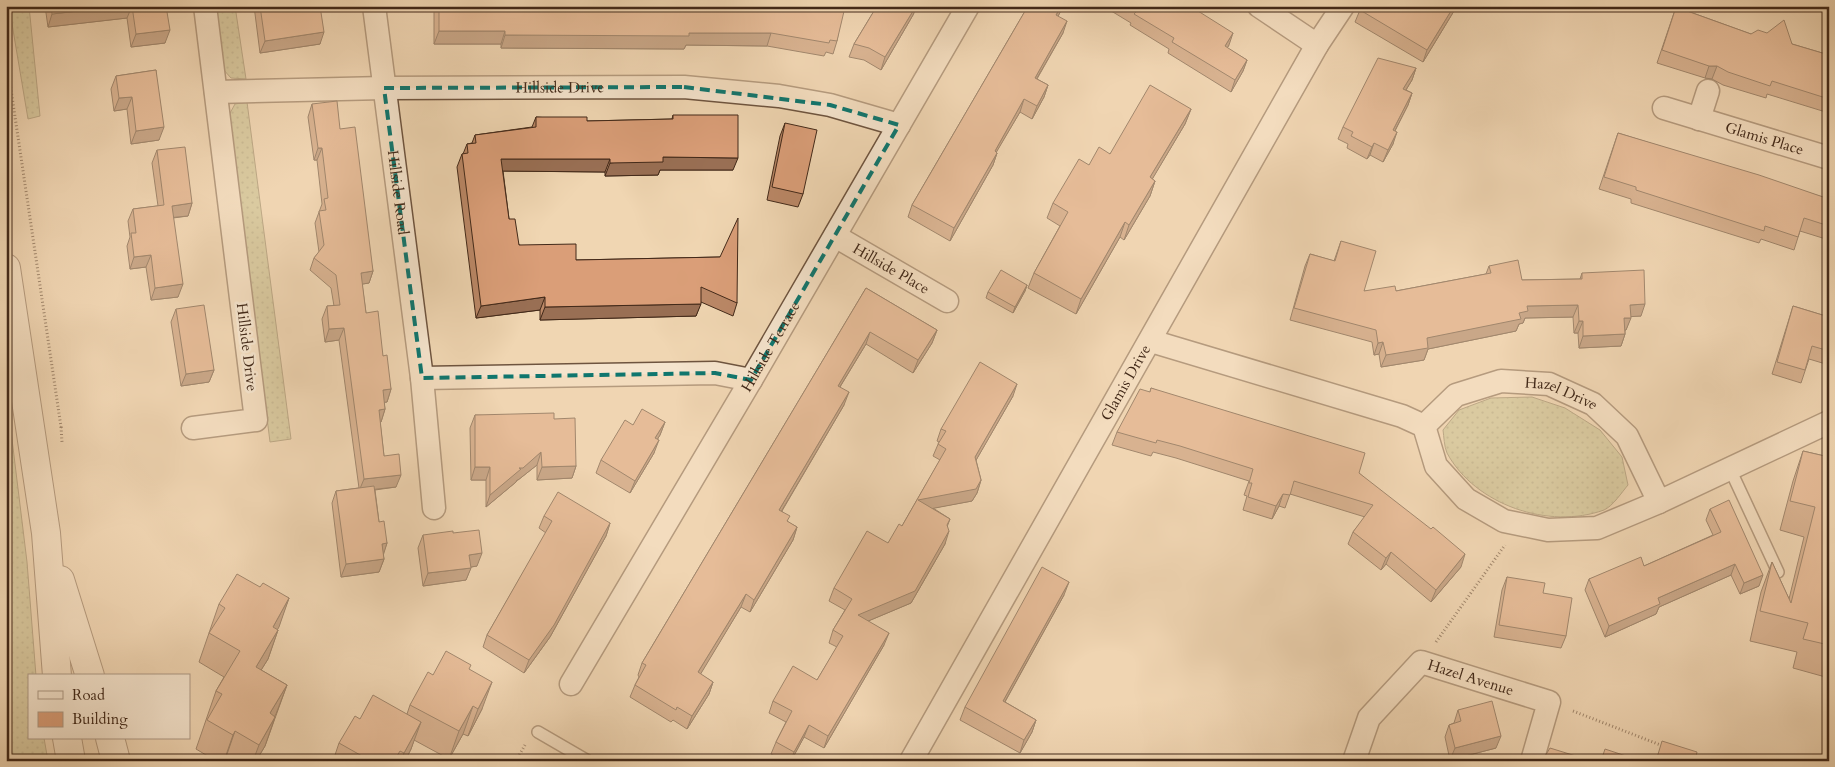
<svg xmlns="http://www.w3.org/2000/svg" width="1835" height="767" viewBox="0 0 1835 767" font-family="Cardo,serif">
	<defs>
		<pattern id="grass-dots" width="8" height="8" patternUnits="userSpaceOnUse" patternTransform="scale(1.25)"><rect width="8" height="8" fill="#bebc89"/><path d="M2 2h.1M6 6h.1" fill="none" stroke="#9c996f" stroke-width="1.8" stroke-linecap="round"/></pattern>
	</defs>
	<rect width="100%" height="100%" fill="#f0d6b2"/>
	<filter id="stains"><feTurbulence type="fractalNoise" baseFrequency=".004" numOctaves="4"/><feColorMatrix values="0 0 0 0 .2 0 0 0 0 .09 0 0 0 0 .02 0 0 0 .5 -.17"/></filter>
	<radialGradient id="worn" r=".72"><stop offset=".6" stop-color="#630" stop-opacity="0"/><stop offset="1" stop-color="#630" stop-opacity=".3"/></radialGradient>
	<g fill="url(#grass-dots)" stroke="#807251">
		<path d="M9,6h20l11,110 -12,3z"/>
		<path d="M214,6h21l11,73 -15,-1 -9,-10z"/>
		<path d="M247,102l44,337 -21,3 -41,-327 6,-11z"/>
		<path d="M1532,397l33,11 35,22 22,27 6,28c-6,7 -15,21 -24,25 -55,20 -129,-5 -157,-57 -3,-7 -3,-16 -4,-23l16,-20 32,-12z"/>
		<path d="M6,418l4,5 17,139 9,114h-7v62h15l4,23h-42z"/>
	</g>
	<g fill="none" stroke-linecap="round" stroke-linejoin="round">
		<defs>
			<g id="service">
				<path d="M1730,469l48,103"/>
				<path d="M538,732l50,29"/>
			</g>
			<g id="minor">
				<path id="s1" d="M374,6l48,372 12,130"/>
				<path d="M1259,6l58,39"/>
				<path id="s2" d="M216,92l168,-4 300,-1 95,9 51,9 69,20"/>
				<path id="s3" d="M1664,108l165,50"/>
				<path d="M1699,119l9,-28"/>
				<path id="s4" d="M835,236l112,65"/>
				<path d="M1151,341l251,75 22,10 12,40 30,33 38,22 44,9 49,-2 62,-26 170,-80"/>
				<path d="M422,378l293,-5 36,7"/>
				<path id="s5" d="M1424,426l32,-31 45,-14 48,3 44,20 34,32 32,66"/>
				<path d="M193,428l63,-8 -51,-414"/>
				<path id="s6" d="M571,684l180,-304 217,-374"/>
				<path id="s7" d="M911,761l406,-716 26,-39"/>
				<path id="s8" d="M1354,761l15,-43 52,-56 128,40 -17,59"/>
			</g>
			<g id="tertiary">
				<path d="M6,268l40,265 11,143"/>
				<path d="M60,580l30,96"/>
				<path d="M67,738l4,23"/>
				<path d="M110,738l6,23"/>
			</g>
		</defs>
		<use href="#service" stroke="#6e543f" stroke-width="14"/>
		<use href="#minor" stroke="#6e543f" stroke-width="25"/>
		<use href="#tertiary" stroke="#6e543f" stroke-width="30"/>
		<g stroke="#422919" stroke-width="3" stroke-dasharray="1 2.5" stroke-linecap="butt">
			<path d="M6,56l55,371 -2,1"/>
			<path d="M61,427l1,15"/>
			<path d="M6,500v83"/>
			<path d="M1436,642l69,-97"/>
			<path d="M1573,711l90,35"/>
			<path d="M1692,757l10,4"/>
			<path d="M516,761l9,-16"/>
		</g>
		<use href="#service" stroke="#f5e4cd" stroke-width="11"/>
		<use href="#minor" stroke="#f5e4cd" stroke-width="22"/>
		<use href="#tertiary" stroke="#f5e4cd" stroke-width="28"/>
	</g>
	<g fill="#bb8867" stroke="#422919">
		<path d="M45,6h121l-1,37 -34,4 -4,-29 -79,9z"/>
		<path d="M254,6h66v38l-60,9z"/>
		<path d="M434,6h409l-6,35 -4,13 -7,-2 -2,4 -57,-10 -81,-1 -2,4 -183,-1v-4h-67z"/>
		<path d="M877,6h40l-4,9 -32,55 -17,-10 -15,-3 5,-13z"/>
		<path d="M1028,6h35l-5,10 5,17 -26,46 11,6 -4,12 -12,22 -12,-7 -24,40 1,1 -4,12 -43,76 -42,-24 4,-12z"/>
		<path d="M1103,6h87l39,39 -2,3 20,12 -4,11 -12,21 -63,-39 1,-4 -39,-24 1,-2z"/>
		<path d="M1417,6h40l-34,56 -68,-40 5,-12h54z"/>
		<path d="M1676,7l75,27 41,10 37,11v58l-62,-19 -1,4 -43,-13 -11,-6 -7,-1 -48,-15z"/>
		<path d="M1416,68l-4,12 -6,10 6,3 -4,12 -13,26 -2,13 -10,18 -13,-7 -3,4 -20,-11 1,-4 -10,-5 5,-12z"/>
		<path d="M156,70l3,70 -28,4 -4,-35 -13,2 -3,-22 5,-13z"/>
		<path d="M312,104l28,25 33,142 -4,12 -7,1 4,29 17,43 8,33 -4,13h-3l1,7 -4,13h-1l4,34 12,31 -21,3 4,32 8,21 -4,11 1,5 -5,13 -38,5 -9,-74 4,-12 23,-3 -20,-148 -14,2 -3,-23 5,-13h7l-3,-18 -21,-18 4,-12 5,-6 -4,-29 7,-19 -5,-44h-3l-6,-43z"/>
		<path d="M1191,109l-6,15 -33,55 3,2 -5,15 -26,44 -4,-3 -44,77 -48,-26 6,-15 26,-47 -13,-8 6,-15 36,-38z"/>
		<path d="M673,115l60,55h-73l-2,5 -53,1v-4l-102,-1 6,48 10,26 57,15 144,-3 17,46 -4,13 -32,-14 -5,14 -156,4v-10l-64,8 -19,-151 5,-13h1l4,-10 5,-1 3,-8 57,-8 4,-10 51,4 85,-2z"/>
		<path d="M785,123l18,71 -5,13 -31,-7 13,-64z"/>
		<path d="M1618,133l211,66v41l-29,-9 -6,19 -33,-11 -2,4 -128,-40v-4l-32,-10z"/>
		<path d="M157,150l35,53 -4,13 -15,2 5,79 -27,3 -5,-33 -16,2 -3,-23 3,-9 -2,-16 5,-12 25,-3 -6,-43z"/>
		<path d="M1341,241l23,50h32l90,-17 3,-8 33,14 58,-1 2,-6 59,43h-10l-5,14h-1v4l-4,12 -42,2 -1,-15h-4l-1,-16 -48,1 -2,5 -4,1 -3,7 -88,18 -4,11 -43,7 -2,-13 -5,1 -2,-13 -82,-22 15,-54 5,-12 24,7z"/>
		<path d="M1027,285l-2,6 -12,22 -27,-15 2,-6z"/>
		<path d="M866,288l71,42 -5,13 -19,30 -47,-29 -26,43 4,18 -62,106 6,11 9,5 -4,13 -43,72 -9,-5 -41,67 13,8 -4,12 -22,35 -14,-9 -2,2 -41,-25 5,-12 4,-8 -1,-2 4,-12z"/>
		<path d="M1793,306l36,11v48l-20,-6 -8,24 -29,-9 17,-55z"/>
		<path d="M176,309l38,61 -5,12 -28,4 -10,-64z"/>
		<path d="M1151,388l208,85 102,94 -30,35 -45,-38 -5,6 -33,-26 5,-12 12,-15 -75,-23 -5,14 -6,-2 -7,13 -29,-9 4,-14 -3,-1 5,-14 -73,-23 -23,-6 -2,4 -39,-11 5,-13 33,-40z"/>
		<path d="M1013,396l-37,64 5,20 -4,13 -5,8 -39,7 17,11 -3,8 -2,17 -34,59 -43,18 16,24 -60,103 -20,-11 -13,24h-7l-13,-7 5,-12 10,-20 -17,-9 4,-12 44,-21 20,-33 -8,-4 4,-13 12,-20 -16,-9 5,-13 54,-45 14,-17 38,-66 -7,-4 6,-14 -2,-1 4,-12z"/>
		<path d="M475,415l79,4 22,47 -4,12 -35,2v-15l-19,15h-1l-1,2 -30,25v-27h-15l-1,-52z"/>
		<path d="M665,422l-5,13 -3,5 -3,13 -24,40 -34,-20 5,-13 32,-35z"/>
		<path d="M1803,451l26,6v221l-36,-10 4,-16 -47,-11 11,-49 11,-30 17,37 15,-62 -24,-7 13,-49z"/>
		<path d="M1710,509l49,77 -19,8 -9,-19 -72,32 -3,7 -51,23 -20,-47 4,-11 55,-13 69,-31 -7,-15z"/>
		<path d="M544,516l66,7 -4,13 -56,101 -26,36 -41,-26 4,-12 59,-102 -7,-5z"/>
		<path d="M423,535l54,31 -6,1 -5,13 -43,6 -5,-38z"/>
		<path d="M1507,577l36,16 23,43 -5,12 -67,-11 8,-47z"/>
		<path d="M260,587l29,11 -12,32h1l-10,29 -7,11 26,15 -22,61 -9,15h-30l-1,-1 -1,1h-8l-20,-12 20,-58 8,-14 -25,-15 20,-58z"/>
		<path d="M1064,595l-59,107 31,18 -4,12 -12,21 -60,-33 5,-13z"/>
		<path d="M469,669l13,40 -14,27 -5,-2 -14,25 -35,-19 -3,9 -6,12h-72l6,-18 68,-29 3,-9 23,-30z"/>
		<path d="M1458,710l38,38 -46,12 -5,-23 4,-12 5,-2z"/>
	</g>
	<g fill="#996f54" stroke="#422919">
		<path d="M121,6h11l-5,12 -79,9 4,-13z"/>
		<path d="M916,6h1l-4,9 -32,55 4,-13z"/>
		<path d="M1061,6h2l-1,3 -10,18 4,-12z"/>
		<path d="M1454,6h3l-34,56 4,-12z"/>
		<path d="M1067,21l-4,12 -33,57 5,-12z"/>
		<path d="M170,30l-5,13 -34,4 5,-13z"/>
		<path d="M439,31h66l-4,13h-67z"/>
		<path d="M324,32l-4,12 -60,9 5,-12z"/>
		<path d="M689,33h82l-4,13 -81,-1 -2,4 -183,-1 4,-13z"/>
		<path d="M1233,33l-4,12 -8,13 4,-12z"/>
		<path d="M1247,60l-4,11 -12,21 4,-12z"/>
		<path d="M1709,66h8l-5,13 -7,-1z"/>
		<path d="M1416,68l-4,12 -13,21 4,-12z"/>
		<path d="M1048,85l-4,12 -12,22 5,-13z"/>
		<path d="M1412,93l-4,12 -19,37 4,-12z"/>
		<path d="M132,97l-5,12 -13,2 5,-13z"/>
		<path d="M1024,99l-4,13 -30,51 5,-12z"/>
		<path d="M1191,109l-6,15 -41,69 6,-16z"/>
		<path d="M164,127l-5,13 -28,4 5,-13z"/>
		<path d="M1397,132l-4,12 -10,18 5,-12z"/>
		<path d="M1374,143l-4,12 -3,4 5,-12z"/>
		<path d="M318,148h4l-5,12h-3z"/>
		<path d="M997,153l-4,12 -43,76 4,-13z"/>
		<path d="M663,157l75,1 -5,12h-73l-2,5 -53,1 5,-13z"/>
		<path d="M501,159h109l-5,13 -109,-1z"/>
		<path d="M1155,181l-5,15 -26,44 5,-15z"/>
		<path d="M192,203l-4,13 -21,2 5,-12z"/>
		<path d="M1125,222l-5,15 -44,77 5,-15z"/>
		<path d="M151,255l-5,12 -16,2 4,-12z"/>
		<path d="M373,271l-4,12 -12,2 4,-12z"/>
		<path d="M183,284l-5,13 -27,3 4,-12z"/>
		<path d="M1027,285l-2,6 -12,22 2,-6z"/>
		<path d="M545,297l-5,13 -64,8 5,-12z"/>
		<path d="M701,304l-5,12 -156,4 5,-13z"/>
		<path d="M1645,304l-4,12 -16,1 5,-12z"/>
		<path d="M1578,305l-5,12 -48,1 -2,5 -4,1 -3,7 -88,18 -4,11 -43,7 5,-12 41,-17 100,-32z"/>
		<path d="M1624,318h7l-5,12h-6z"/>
		<path d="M1579,321h4l-5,12h-4z"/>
		<path d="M344,328l-5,12 -14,2 4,-13z"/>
		<path d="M937,330l-5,13 -19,30 5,-13z"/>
		<path d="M870,332l-4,12 -33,54 5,-12z"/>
		<path d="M1625,334l-4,12 -42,2 4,-12z"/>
		<path d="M1383,342l-4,12 -5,1 4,-12z"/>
		<path d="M214,370l-5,12 -28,4 5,-12z"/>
		<path d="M1017,384l-4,12 -42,73 4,-12z"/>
		<path d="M391,389l-4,13 -9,1 5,-13z"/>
		<path d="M849,392l-5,13 -69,117 4,-12z"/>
		<path d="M385,409l-4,13 -7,1 5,-13z"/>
		<path d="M665,422l-5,13 -10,16 5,-13z"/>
		<path d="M659,440l-5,13 -24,40 5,-12z"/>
		<path d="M541,452l-4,13 -19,15h-1l-1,2 -30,25 4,-12 29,-27z"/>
		<path d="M576,466l-4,12 -35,2 5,-13z"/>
		<path d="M475,467h15l-4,13h-15z"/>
		<path d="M401,475l-5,12 -37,4 5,-12z"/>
		<path d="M981,480l-4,13 -5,8 -58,11 4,-12z"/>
		<path d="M1283,494l-4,12 -7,13 4,-13z"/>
		<path d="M610,523l-4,13 -56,101 -26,36 5,-13z"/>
		<path d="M797,527l-4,13 -43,72 4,-12z"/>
		<path d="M949,531l-4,13 -34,59 -57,24 4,-12z"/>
		<path d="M387,543l-4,13 -1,-12z"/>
		<path d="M1391,552l-5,12 -5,6 5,-12z"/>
		<path d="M482,553l-5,13 -12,2 4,-13z"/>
		<path d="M1465,554l-4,13 -30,35 5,-12z"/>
		<path d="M384,559l-5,13 -38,5 5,-13z"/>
		<path d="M1735,564l-4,11 -72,32 -3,7 -51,23 4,-11 49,-28z"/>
		<path d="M471,568l-5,12 -43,6 5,-13z"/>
		<path d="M1763,575l-4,11 -19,8 4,-11z"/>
		<path d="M1069,582l-5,13 -66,119 5,-13z"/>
		<path d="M746,594l-5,13 -47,78 4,-13z"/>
		<path d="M289,598l-10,29 -17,29 11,-29z"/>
		<path d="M278,630l-10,29 -23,37 11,-29z"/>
		<path d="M889,633l-5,12 -60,103 4,-12z"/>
		<path d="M492,682l-10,27 -14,27 10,-27z"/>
		<path d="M713,682l-4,12 -22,35 5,-13z"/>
		<path d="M287,685l-11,29 -17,28 11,-29z"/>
		<path d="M473,706l-10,28 -14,25 10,-28z"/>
		<path d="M275,717l-10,29 -9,15h-3l6,-16z"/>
		<path d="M1036,720l-4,12 -12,21 4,-13z"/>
		<path d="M421,722l-10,27 -6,12h-4l3,-8z"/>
		<path d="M809,725l-5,12 -13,24 3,-9z"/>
		<path d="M235,731l-10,29 -1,1 9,-26z"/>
		<path d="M1501,736l-5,12 -46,12 5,-12z"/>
	</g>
	<g fill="#da9e78" stroke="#422919">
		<path d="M51,6h70l-69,8z"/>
		<path d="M132,6h34l4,24 -34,4z"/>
		<path d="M260,6h60l4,26 -59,9z"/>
		<path d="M439,6h404l2,1 -8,34 -7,-1 -1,3 -58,-10h-82v3l-184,-1v-4h-66z"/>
		<path d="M877,6h39l-31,51 -16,-9 -15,-4z"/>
		<path d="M1028,6h33l-5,9 11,6 -32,57 13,7 -11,21 -13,-7 -29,52 2,2 -43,75 -42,-23z"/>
		<path d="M1126,6h64l43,27 -8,13 22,14 -12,20 -63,-38 2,-4 -40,-24 2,-2z"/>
		<path d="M1362,6h45l7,4 3,-4h37l-27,44 -67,-40z"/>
		<path d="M1676,7l75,27 7,-4 9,3 17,-13 8,24 37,11v44l-57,-18 -2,5 -42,-14 -11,-6h-8l-47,-16z"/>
		<path d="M1378,58l38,10 -13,21 9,4 -19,37 4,2 -9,18 -14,-7 -2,4 -21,-11 2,-4 -10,-5z"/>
		<path d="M156,70l8,57 -28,4 -4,-34 -13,1 -3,-22z"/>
		<path d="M1150,85l41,24 -41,68 5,4 -26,44 -4,-3 -44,77 -47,-26 34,-61 -15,-9 26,-44 10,6 10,-18 11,7z"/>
		<path d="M337,101l3,28 15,-2 18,144 -12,2 5,40 12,-2 5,45 4,-1 4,34 -8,1 2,19 -6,1 5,46 15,-2 2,21 -37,4 -20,-151 -15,1 -2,-23 13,-1 -4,-30 -22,-17 10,-13 -5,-34 7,-1 -2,-11 4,-1 -6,-50h-4l-6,-44z"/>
		<path d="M673,115h65v43l-75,-1v5l-53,1v-4h-109l8,60h6l4,26 57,-1v16l144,-3 18,-39 -1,85 -36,-16v17l-156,3v-10l-64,9 -19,-152 6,-1 -1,-9 9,-1 -1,-8 61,-8v-10h51v4l86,-2z"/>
		<path d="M785,123l32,7 -14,64 -31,-7z"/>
		<path d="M1618,133l141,42 70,24v27l-25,-8 -6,19 -33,-11 -1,5 -128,-41v-3l-32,-10z"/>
		<path d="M185,147l7,56 -20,3 11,78 -28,4 -4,-33 -17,2 -3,-24h5l-3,-24 31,-4 -7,-55z"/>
		<path d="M1341,241l35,10 -12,40 31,-5 1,5 95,-18 -2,-7 29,-6 4,20 60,-1v-6l62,-3 1,34 -15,1 1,13h-7l1,16 -42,2v-15h-4l-1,-16 -51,1 1,5 -9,2 2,6 -94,19 1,10 -42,7 -3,-13 -5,1 -2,-13 -82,-22 16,-54 25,7z"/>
		<path d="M1001,270l26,15 -12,22 -27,-15z"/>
		<path d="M866,288l71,42 -19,30 -48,-28 -32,54 11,6 -70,118 11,6 -3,5 10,6 -43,73 -8,-6 -48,78 15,10 -21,34 -15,-9 -1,3 -41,-25 11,-20 -4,-2z"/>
		<path d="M204,305l10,65 -28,4 -10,-65z"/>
		<path d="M1793,306l36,11v34l-17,-5 -7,24 -28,-8z"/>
		<path d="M980,362l37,22 -42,73 6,23 -5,9 -58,11 32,19 -3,6 2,6 -34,60 -57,24 31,18 -61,103 -19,-11 -15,27 -18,-10 16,-31 -19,-10 20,-35 24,14 26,-44 -10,-6 19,-31 -18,-11 33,-57 21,12 11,-19 3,2 44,-77 -8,-5 8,-13 -5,-2z"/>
		<path d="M1151,388l214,65 -6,20 72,56 2,-2 32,27 -29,36 -45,-38 -5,6 -33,-26 20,-27 -79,-24 -4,14 -7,-1 -7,12 -28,-9 4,-14h-3l4,-14 -73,-23 -23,-6 -1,3 -39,-11 23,-43 10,3z"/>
		<path d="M642,409l23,13 -10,16 4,2 -24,41 -34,-21 24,-40 8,5z"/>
		<path d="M554,413v6l21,-1 1,48 -34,1 -1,-15 -18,16h-4l2,1 -31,26v-28h-15v-52z"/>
		<path d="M1803,451l26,6v188l-26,-6 5,-16 -48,-12 12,-49 19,41 24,-96 -25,-6z"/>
		<path d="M374,486l5,36 5,-1 3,22 -5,1 2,15 -38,5 -10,-73z"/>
		<path d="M558,492l52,31 -56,102 -25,35 -42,-25 65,-114 -8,-5z"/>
		<path d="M1729,500l34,75 -19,8 -9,-19 -77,34 2,6 -51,22 -20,-47 52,-22 3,9 77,-34 -11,-23z"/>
		<path d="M479,530l3,23 -13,2 2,13 -43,5 -5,-38 30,-4v2z"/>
		<path d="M1042,567l27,15 -66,119 33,19 -12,20 -59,-33z"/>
		<path d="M237,574l23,13 3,-4 26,15 -16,29 5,3 -22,37 31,18 -17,28 5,4 -16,28 -24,-14 -2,4 -26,-15 15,-26 -6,-3 24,-40 -31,-18 16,-25 -6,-4z"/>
		<path d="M1507,577l38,6 -2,10 29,5 -6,38 -67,-11z"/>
		<path d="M446,651l25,14 -2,4 23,13 -14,27 -5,-3 -14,25 -49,-26 18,-33 5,3z"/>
		<path d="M373,695l48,27 -17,31 -4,-2 -6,10h-34l2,-5 -23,-13 16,-27 5,3z"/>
		<path d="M1492,701l9,35 -46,12 -6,-23 12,-4 -3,-11z"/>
		<path d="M1662,741l35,11 -2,9h-39z"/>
		<path d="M1550,748l42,13h-50z"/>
		<path d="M1605,749l36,12h-40z"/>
	</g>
	<path d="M0 0H1835V767H0ZM684,87l146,18 69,20 -148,255 -36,-7 -293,5 -38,-290z" fill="#f0d6b2" fill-opacity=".55" fill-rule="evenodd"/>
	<path fill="none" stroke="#0f766e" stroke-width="4" stroke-dasharray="10 6" stroke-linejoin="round" d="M684,87l146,18 69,20 -148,255 -36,-7 -293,5 -38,-290z"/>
	<g text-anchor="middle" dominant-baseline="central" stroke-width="5" stroke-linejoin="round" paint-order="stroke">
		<g font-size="15" fill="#422919" stroke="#f5e4cd">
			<text stroke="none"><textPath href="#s2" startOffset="344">Hillside Drive</textPath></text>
			<text stroke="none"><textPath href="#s3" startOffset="105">Glamis Place</textPath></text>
			<text stroke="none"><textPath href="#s1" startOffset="188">Hillside Road</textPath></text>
			<text stroke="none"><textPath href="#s4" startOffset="65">Hillside Place</textPath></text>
			<text stroke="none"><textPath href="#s6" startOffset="392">Hillside Terrace</textPath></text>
			<text transform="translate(247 347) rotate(83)">Hillside Drive</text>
			<text stroke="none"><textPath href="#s7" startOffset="435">Glamis Drive</textPath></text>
			<text stroke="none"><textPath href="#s5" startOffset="154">Hazel Drive</textPath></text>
			<text stroke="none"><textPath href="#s8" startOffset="174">Hazel Avenue</textPath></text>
		</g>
	</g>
	<rect width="1835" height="767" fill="none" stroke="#f0d6b2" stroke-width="25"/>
	<rect x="8" y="8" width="1820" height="752" fill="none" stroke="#422919" stroke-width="2.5"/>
	<rect x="12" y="12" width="1810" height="742" fill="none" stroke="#422919"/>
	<rect x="28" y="674" width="162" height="65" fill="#f5e4cd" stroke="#ad9985"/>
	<rect x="38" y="691" width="25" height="8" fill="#f5e4cd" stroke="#ad9985"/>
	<text x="72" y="700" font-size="15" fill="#422919">Road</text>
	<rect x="38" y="712" width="25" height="15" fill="#da9e78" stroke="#ad9985"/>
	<text x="72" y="724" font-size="15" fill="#422919">Building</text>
	<rect width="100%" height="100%" filter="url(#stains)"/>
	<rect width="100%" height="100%" fill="url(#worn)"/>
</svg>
